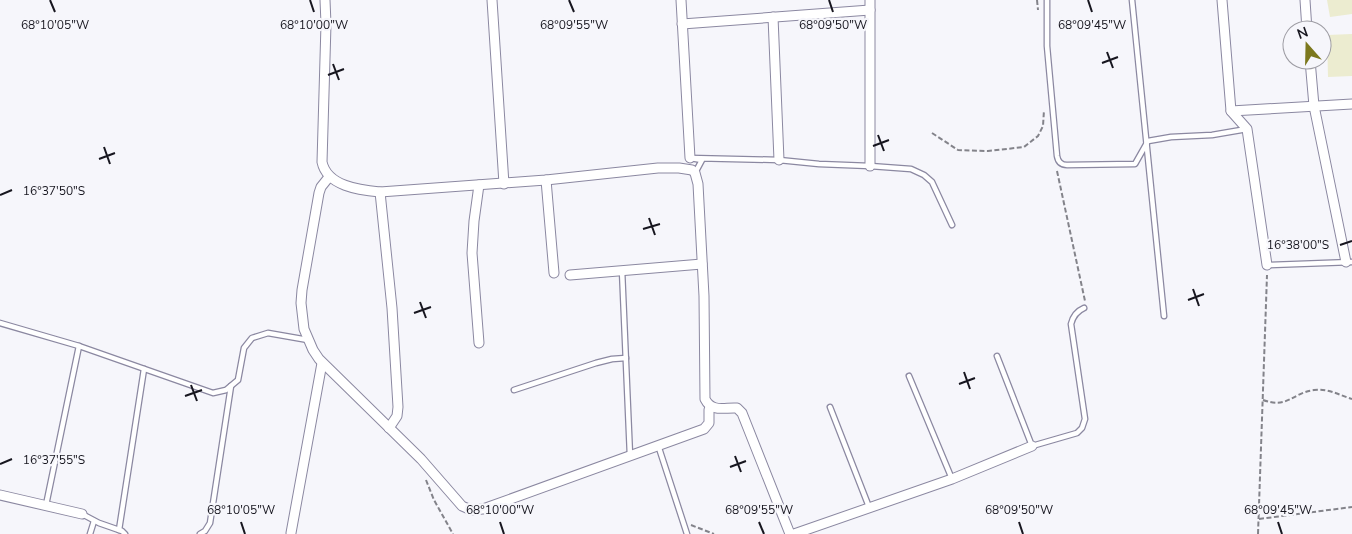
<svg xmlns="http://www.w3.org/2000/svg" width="1352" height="534" viewBox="0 0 1352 534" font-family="'Nunito Sans',sans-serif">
	<rect width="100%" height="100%" fill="#f6f6fb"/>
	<g fill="#ececd0">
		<path d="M1327,0h25v14l-22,3z"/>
		<path d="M1352,34v42l-24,1 -1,-42z"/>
	</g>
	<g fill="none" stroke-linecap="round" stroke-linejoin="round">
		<defs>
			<g id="service">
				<path d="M1047,0v46l10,110c1,6 4,9 10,9l68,-1 13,-23 23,-4 41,-2 35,-6"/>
				<path d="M1132,0l32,316"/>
				<path d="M695,173l7,-13 -12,-2 89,2 40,4 51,2 41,3 13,6 8,7 20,43"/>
				<path d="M1267,265l85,-3"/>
				<path d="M622,270l8,186"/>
				<path d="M0,323l79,23 134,47 13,-3 12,-10 6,-32 8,-10 16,-5 40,7"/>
				<path d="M997,356l35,90 45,-13 5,-5 3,-9 -14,-95c2,-8 6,-13 13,-16"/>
				<path d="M909,376l43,103"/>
				<path d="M514,390l82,-27 16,-4 14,-1"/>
				<path d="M830,407l39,100"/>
				<path d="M658,445l29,89"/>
				<path d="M46,505l33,-159"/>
				<path d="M82,514l17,9 23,8 3,3"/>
				<path d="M119,530l25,-161"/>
				<path d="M90,534l4,-13"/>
				<path d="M200,534l5,-3 5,-8 21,-137"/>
			</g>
			<g id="minor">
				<path d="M325,0l1,24 -4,138c5,24 37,28 58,30l166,-12 112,-12h21l13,2 3,3 3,11 6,112 1,103c7,14 20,8 32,9l5,5 48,121"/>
				<path d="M492,0l12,184"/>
				<path d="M681,0l9,158"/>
				<path d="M870,0v166"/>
				<path d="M1222,0l9,111 16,18 20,136"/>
				<path d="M1305,0l2,30"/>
				<path d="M773,17l6,143"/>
				<path d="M682,24l188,-14"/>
				<path d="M1310,60l4,46 32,156"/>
				<path d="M1231,111l121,-7"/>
				<path d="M329,177l-8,10 -2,6 -17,97 -1,13 3,26 9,21 6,9 102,100 41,47 9,4 12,-1 221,-80 5,-6v-13l1,-3"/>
				<path d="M546,180l8,93"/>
				<path d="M380,192l12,116 6,99 -1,9 -8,12"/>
				<path d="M570,275l132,-11"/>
				<path d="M479,343l-7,-90 2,-32 5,-36"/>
				<path d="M0,495l82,19"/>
				<path d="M291,533l31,-170"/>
				<path d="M794,534l158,-55 80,-33"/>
			</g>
		</defs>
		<use href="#service" stroke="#8b88a1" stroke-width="7"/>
		<use href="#minor" stroke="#8b88a1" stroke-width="11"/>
		<g stroke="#83838a" stroke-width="2" stroke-dasharray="5 2.5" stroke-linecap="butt">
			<path d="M1037,0l1,10"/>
			<path d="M932,133l26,17 30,1 36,-4 14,-11 5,-10 1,-16"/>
			<path d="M1057,171l28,130"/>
			<path d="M1263,400c25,9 29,-7 51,-10 14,-2 25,5 38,9"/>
			<path d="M426,480l8,20 19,34"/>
			<path d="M1259,519l93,-12"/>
			<path d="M691,525l23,9"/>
			<path d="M1258,534l9,-259"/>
		</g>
		<use href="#service" stroke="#fff" stroke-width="4.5"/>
		<use href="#minor" stroke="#fff" stroke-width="9"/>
	</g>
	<path fill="none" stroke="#17161f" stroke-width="2" d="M50,0l5,12M310,0l4,12M569,0l5,12M829,0l4,12M1088,0l4,12M1107,52l6,16M1102,63l16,-6M333,64l6,16M328,75l16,-6M878,135l6,16M873,146l16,-6M104,147l6,17M99,159l16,-6M0,195l12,-5M649,218l6,17M643,229l17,-5M1340,245l12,-4M1193,289l6,17M1188,300l16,-6M420,302l6,16M414,313l17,-6M964,372l6,17M959,384l16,-6M191,385l6,16M185,396l17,-6M735,456l6,16M0,464l12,-5M730,467l16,-6M241,522l4,12M500,522l4,12M759,522l5,12M1019,522l4,12M1278,522l4,12"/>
	<g font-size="12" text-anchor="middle" fill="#17161f" stroke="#f6f6fb" stroke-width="4.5" stroke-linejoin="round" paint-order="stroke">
		<text x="833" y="29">68°09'50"W</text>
		<text x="55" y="29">68°10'05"W</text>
		<text x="314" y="29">68°10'00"W</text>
		<text x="574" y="29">68°09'55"W</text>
		<text x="1092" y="29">68°09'45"W</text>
		<text x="54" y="195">16°37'50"S</text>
		<text x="1298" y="249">16°38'00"S</text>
		<text x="54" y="464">16°37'55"S</text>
		<text x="241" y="514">68°10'05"W</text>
		<text x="500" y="514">68°10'00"W</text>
		<text x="759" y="514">68°09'55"W</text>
		<text x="1019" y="514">68°09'50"W</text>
		<text x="1278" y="514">68°09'45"W</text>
	</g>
	<g transform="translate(1307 45) rotate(340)"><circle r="24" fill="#f6f6fb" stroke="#9d9ca3"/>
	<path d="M0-4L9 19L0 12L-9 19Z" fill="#7c781d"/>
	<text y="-8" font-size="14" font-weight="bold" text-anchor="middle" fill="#17161f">N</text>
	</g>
</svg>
